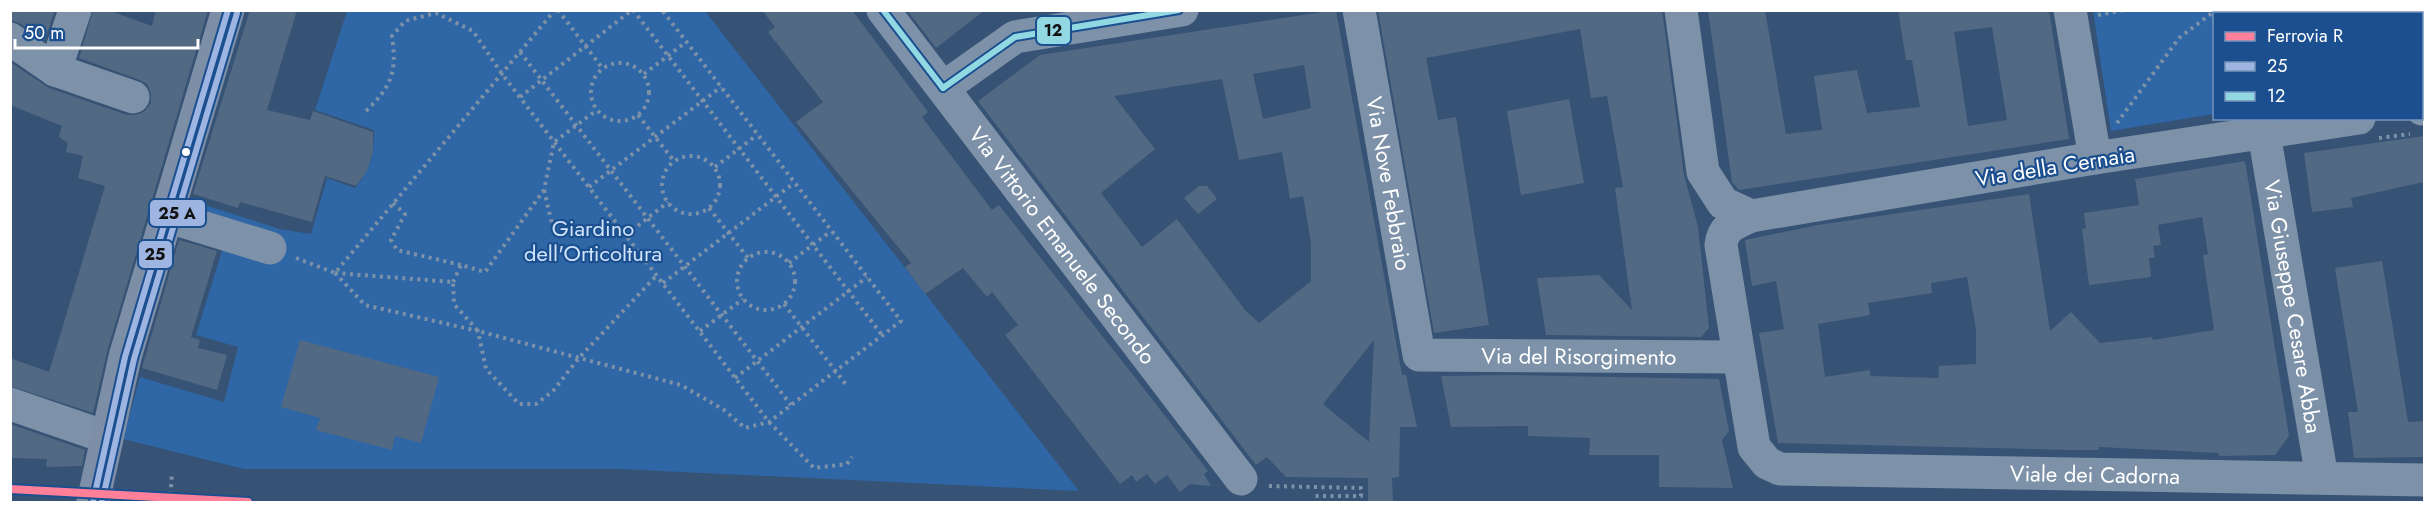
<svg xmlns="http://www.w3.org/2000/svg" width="2435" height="513" viewBox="0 0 2435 513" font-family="Jost,sans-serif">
	<rect width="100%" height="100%" fill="#365274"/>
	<g fill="#2f66a5">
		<path d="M2394,10l1,3 -181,1v100l-103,17 -18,-120z"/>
		<path d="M347,11h358l374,480 -460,-22h-375l-121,-30 17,-62 84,25 14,-55 -42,-12 29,-94 -41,-11 8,-29 88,28 31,5 16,-56 28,10c16,-19 19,-34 19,-58l-59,-20z"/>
	</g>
	<g fill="#526984" fill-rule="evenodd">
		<path d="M10,10h45l-10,30 -24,-16 -11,-4z"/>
		<path d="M93,10h15l44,16 4,-16h52l-101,342 -14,61 -83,-27v-28l39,14 56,-186 -27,-8 5,-22 -17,-4 2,-9 -9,-6 3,-11 -52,-21v-43l39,26 78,27h9l9,-4 6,-8v-10l-4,-9 -7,-4 -61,-22z"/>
		<path d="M250,10h47l-30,100 43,10 3,-9 60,21v20l-6,19 -11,15 -31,-10 -13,46 -72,-20 -2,6 -45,-14z"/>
		<path d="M762,10h90l76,102 -6,5 70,93 7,-5 138,175 71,91 -4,3 7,12 -21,-2 -10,8 -13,-17 -12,9 -8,-10 -11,8 -4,-7 -12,9 -115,-149 13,-10 -26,-33 -5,5 -24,-29 -38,26 -20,-27 6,-4 -115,-141 27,-20 -55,-70 7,-5z"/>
		<path d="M907,10h78l-49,38z"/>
		<path d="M1336,10l66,365h4l11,52h-17l-1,50 -7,1 1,23h-25v-23l-82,-1 -19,-20 -11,8 -278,-364 62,-46zM1304,65l7,43 -48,11 -10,-45zM1222,79l17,81 43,-8 8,47 13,-3 8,47v38l-52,42 -14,-13 -68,-91 -35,28 -41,-54 54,-44 -41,-53zM1374,340l-5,102 -46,-38z"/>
		<path d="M1378,10h284l22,165 14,52 11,101 -8,9 -155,-2 -9,-57 62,-3 33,35 -17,-122 8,-1 -16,-91 -16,2 -11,-69 -154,29 12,62 18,-3 33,208 -55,8z"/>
		<path d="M1708,10h57l21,124 36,-4 -8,-54 43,-6 10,43 53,-6 -8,-47h-6l-8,-50h151l20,129 -330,51 -7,-8zM1992,27l15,93 -39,6 -14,-94z"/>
		<path d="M1569,99l15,84 -63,12 -14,-84z"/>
		<path d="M2424,136v46l-73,16 2,9 -41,5 -8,-59z"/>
		<path d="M2245,161l44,275 -14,19 -56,1v-3l-120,-6v3h-28l-293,-7 -19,-110 25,-4 -8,-48 -24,5 -7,-46 73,-15 211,-31 21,137 21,-19 29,31 52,-6 1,3 61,-10 -11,-75 5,-1 -6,-37 -44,8 3,20 -8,1 2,12h-6l2,19 -62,8 -7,-56 4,-1 -2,-15 55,-8 -4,-26zM1967,277l9,53v34l-37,2 -1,12 -68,-2v-6l-45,7 -7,-53 52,-9 -2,-12 64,-10 -1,-10z"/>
		<path d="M1199,186h8l10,13 -19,15 -14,-16z"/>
		<path d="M179,240l38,11 -26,86 9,3 -2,8 29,7 -10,35 -75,-22z"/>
		<path d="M2382,261l26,161 16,-1v36l-70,1 -6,-46h10l-23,-144z"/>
		<path d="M300,340l139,37 -18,66 -26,-7 -3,14 -76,-20 4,-12 -39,-11z"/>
		<path d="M1517,375l202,4 10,52 -7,9 11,48 -74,-1v-32h-70l1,-17 -62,-2v-10l-77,1 -10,-51z"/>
		<path d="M10,424l75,26 -3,16 -36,1 1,-8 -37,-1z"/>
	</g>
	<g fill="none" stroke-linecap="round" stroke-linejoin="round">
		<g stroke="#7d92a8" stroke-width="4" stroke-dasharray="3 4.5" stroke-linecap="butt">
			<path d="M558,10l45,59"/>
			<path d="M633,10l249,325"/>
			<path d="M2245,10v4"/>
			<path d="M2297,10l9,4"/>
			<path d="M2098,15l26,-5"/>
			<path d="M520,52l271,353"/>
			<circle cx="620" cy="92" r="29"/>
			<path d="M644,74l42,-32"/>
			<path d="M520,97l112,-87"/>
			<path d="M366,111c26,-25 31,-39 26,-75l13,-15 31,-8 37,18 29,43 267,348 45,46 33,-4 5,-7"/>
			<path d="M638,115l36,46"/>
			<path d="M2117,123l62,-85 37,-28"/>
			<path d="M2379,138l31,-4"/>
			<circle cx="691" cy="185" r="29"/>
			<path d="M715,167l42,-32"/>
			<path d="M589,187l132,-100"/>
			<path d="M544,190l8,34"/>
			<path d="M393,203l12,11 -14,26 6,10 64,15"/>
			<path d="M709,208l39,50"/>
			<path d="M626,235l42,-33"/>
			<circle cx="766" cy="281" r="29"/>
			<path d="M296,258l39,15 220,-263"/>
			<path d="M789,263l42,-32"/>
			<path d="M335,273l118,9 1,22 24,27 203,54 43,25 21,18 24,-6 132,-101 -239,-311"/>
			<path d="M335,273l30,32 113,26 8,38 33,35h17l17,-13 25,-32 79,-84"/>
			<path d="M453,282l8,-17 24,7 59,-82 10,-48 43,-32"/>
			<path d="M663,283l131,-100"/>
			<path d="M784,304l63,82"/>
			<path d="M700,331l43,-32"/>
			<path d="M735,378l132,-101"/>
			<path d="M1269,486l92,2v8h-46"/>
			<path d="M170,502l2,-29"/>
		</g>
		<g stroke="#7d92a8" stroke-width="33">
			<path id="s1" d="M883,10l358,469"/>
			<path id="s2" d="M1359,10l60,345 318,2"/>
			<path d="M1681,10l22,162 20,31 28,13"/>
			<path d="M2070,10l25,148"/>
			<path d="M2424,10v2"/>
			<path d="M10,39l45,31 78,27"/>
			<path d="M55,70l20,-60"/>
			<path d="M943,88l72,-51 167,-27"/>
			<path d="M2422,109h2"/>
			<path id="s3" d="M2359,118l-264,40 -344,58c-15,7 -28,10 -30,29l33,202 13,16 13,6 644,11"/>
			<path id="s4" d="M2264,133l58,345"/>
			<path d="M166,216l104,32"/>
			<path d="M10,404l96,33"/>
		</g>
		<path stroke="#7d8ea7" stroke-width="33" d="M93,502l32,-145 103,-347"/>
		<defs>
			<path id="bus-1" d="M93,502l32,-145 103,-347"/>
			<g id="bus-2">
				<path d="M883,10l60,78"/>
				<path d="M943,88l72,-51 164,-27"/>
			</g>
			<path id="bus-3" d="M102,502l32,-143 103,-346"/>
		</defs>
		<use href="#bus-1" stroke="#1b4f8f" stroke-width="10"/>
		<use href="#bus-2" stroke="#1b4f8f" stroke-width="10"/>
		<use href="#bus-3" stroke="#1b4f8f" stroke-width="10"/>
		<use href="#bus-1" stroke="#9eb4e1" stroke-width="6"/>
		<use href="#bus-2" stroke="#92d8e2" stroke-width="6"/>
		<use href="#bus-3" stroke="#9eb4e1" stroke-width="6"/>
		<defs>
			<path id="rail-1" d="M10,489l238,13"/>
		</defs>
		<use href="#rail-1" stroke="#1b4f8f" stroke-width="12"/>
		<use href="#rail-1" stroke="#ff8098" stroke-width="8"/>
	</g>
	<circle fill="#fff" stroke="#1b4f8f" stroke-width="2" cx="186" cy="152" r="5"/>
	<g text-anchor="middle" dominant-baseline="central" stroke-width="4.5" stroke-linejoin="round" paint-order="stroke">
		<g font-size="22" fill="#fff" stroke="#1b4f8f">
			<text transform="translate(2055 166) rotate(-9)">Via della Cernaia</text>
			<text stroke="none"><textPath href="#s2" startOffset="176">Via Nove Febbraio</textPath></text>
			<text stroke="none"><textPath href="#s1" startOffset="296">Via Vittorio Emanuele Secondo</textPath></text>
			<text stroke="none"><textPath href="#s4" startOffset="176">Via Giuseppe Cesare Abba</textPath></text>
			<text stroke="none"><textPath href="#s2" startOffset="510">Via del Risorgimento</textPath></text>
			<text stroke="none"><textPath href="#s3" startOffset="1215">Viale dei Cadorna</textPath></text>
		</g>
		<g font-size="22" fill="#cfe3fa" stroke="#1b4f8f">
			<text x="593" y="228">Giardino<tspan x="593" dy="25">dell'Orticoltura</tspan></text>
		</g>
	</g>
	<g stroke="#1b4f8f" stroke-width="2">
		<rect x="1036" y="16" width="35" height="29" rx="6" fill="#92d8e2"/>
		<rect x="149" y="199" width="57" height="28" rx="6" fill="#9eb4e1"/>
		<rect x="138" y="240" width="35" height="29" rx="6" fill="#9eb4e1"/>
	</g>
	<g font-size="16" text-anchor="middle" font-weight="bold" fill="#111">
		<text x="1053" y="36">12</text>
		<text x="177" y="219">25 A</text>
		<text x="155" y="260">25</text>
	</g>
	<rect width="2435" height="513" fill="none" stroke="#ffffff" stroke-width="24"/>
	<rect x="2213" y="12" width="210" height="108" fill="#1b4f8f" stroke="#7695bc" stroke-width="1.5"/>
	<rect x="2225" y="32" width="30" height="9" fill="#ff8098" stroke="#7695bc" stroke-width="1.5"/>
	<text x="2267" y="42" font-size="18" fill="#ffffff">Ferrovia R</text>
	<rect x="2225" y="62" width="30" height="9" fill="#9eb4e1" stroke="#7695bc" stroke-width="1.5"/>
	<text x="2267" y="72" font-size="18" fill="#ffffff">25</text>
	<rect x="2225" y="92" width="30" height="9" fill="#92d8e2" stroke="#7695bc" stroke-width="1.5"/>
	<text x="2267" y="102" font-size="18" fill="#ffffff">12</text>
	<path d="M15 39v9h183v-9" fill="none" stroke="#ffffff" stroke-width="3"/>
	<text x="24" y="39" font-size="18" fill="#ffffff" stroke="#1b4f8f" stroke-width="4.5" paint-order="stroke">50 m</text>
</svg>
